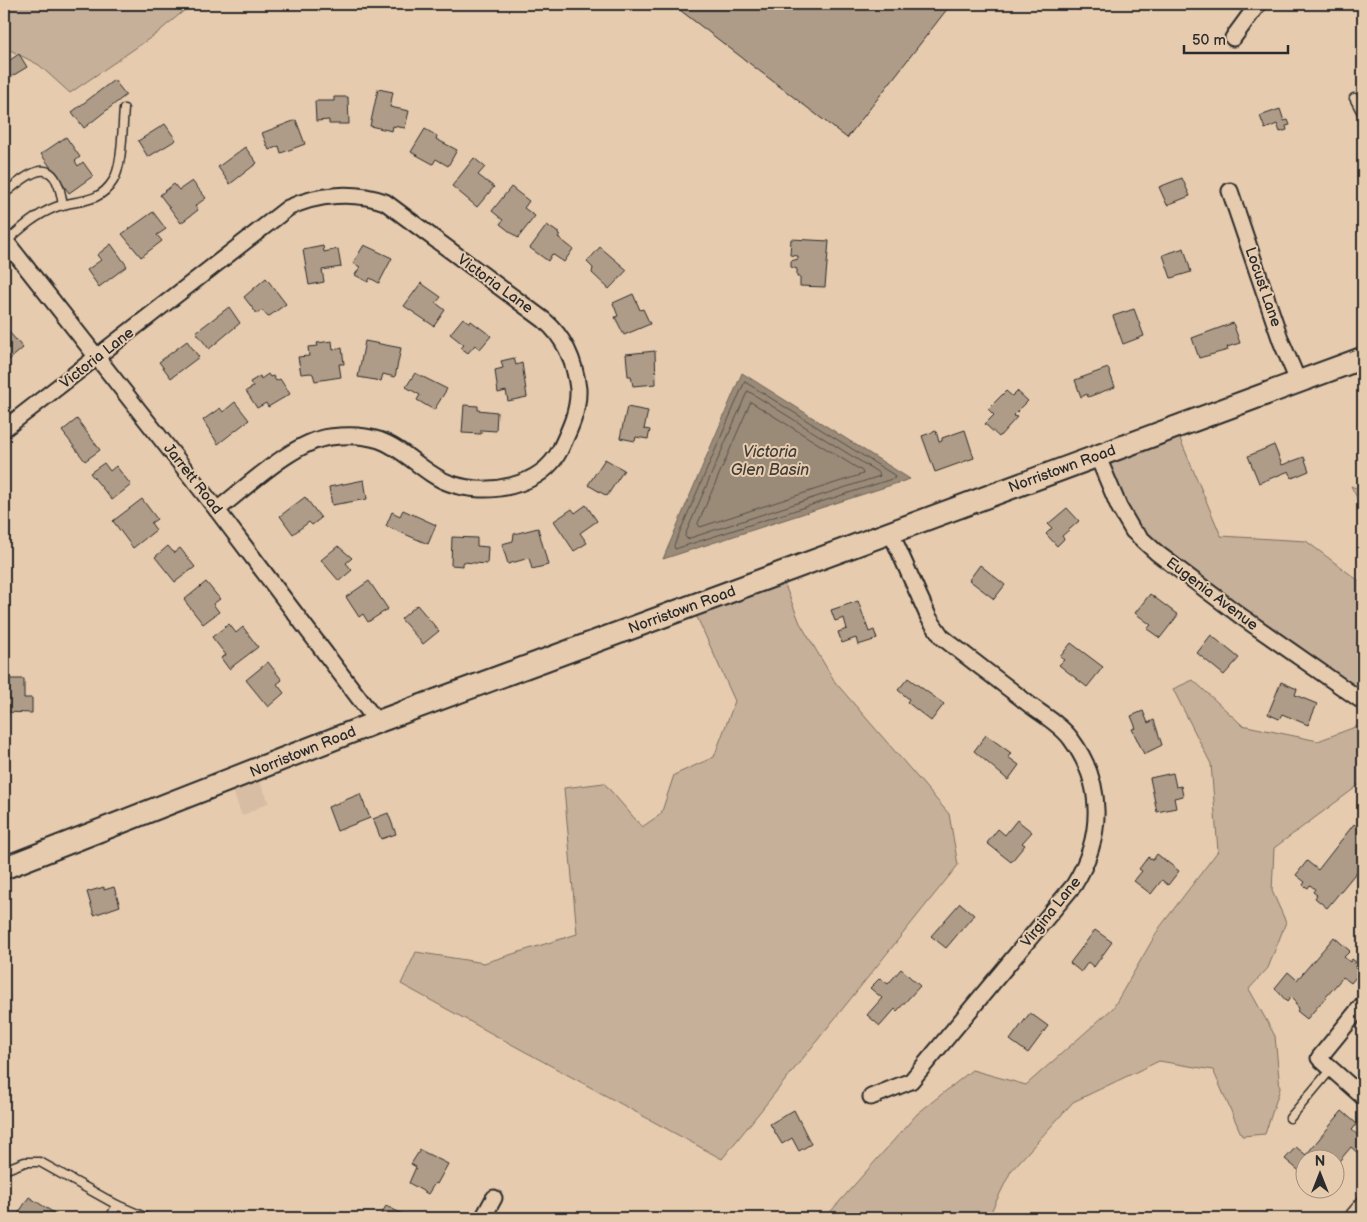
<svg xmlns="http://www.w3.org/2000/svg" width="1367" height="1222" viewBox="0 0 1367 1222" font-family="'Balsamiq Sans',sans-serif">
	<rect width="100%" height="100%" fill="#e6cbae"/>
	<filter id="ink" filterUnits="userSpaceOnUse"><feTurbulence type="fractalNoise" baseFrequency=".02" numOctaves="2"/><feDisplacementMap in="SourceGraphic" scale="10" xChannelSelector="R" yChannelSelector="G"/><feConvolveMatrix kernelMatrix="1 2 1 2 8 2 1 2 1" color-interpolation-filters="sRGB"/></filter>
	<g filter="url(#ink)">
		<path fill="#d6bda3" d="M259,781l10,21 -27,14 -9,-25z"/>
		<g fill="#c7b099" stroke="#796e62">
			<path d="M4,4h188l-36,30 -86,59 -31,-28 -29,-15 -6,2z"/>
			<path d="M1175,427l46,109 85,5 57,43v115l-238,-182 -21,-64z"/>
			<path d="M1351,486l12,5v18z"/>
			<path d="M780,573l20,50 35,59 114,132 9,51 -236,294 -321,-175 15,-32 68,11 93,-29 -13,-146 40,-5 38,44 19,-13 13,-39 40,-18 21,-56 -43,-95z"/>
			<path d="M1193,680l49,45 76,16 45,-17v58l-89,66 -2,43 14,31 -18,46 -19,21 26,47 5,53 -15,45 -23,2 -29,-66 -54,-9 -86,41 -62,69 -23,47h-163l92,-104 55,-44 54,15 87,-77 47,-81 58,-76 -7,-87 -38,-75z"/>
		</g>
		<path fill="#9a8a78" stroke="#6e6459" d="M742,373l168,106 -247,80z"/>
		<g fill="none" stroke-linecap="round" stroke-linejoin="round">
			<g stroke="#57514a" stroke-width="1">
				<path d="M745,382l149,93 1,3 -220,71 -1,-3z"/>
				<path d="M748,391l131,82 1,3 -193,63 -2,-3z"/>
				<path d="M751,402l111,69 1,3 -163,53 -2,-3z"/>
			</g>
		</g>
		<g fill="#af9c88" stroke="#2b2b2b">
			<path d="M672,4h279l-104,134z"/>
			<path d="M19,54l8,13 -23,14v-17z"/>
			<path d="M114,80l12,15 -42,33 -12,-16z"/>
			<path d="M378,89l15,3 -3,15 19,4 -4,17 -12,-2 -1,5 -22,-5z"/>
			<path d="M334,97h14l1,27h-20v-4l-13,1 -1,-20h19z"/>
			<path d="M1280,109l4,12 4,-1 2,5 -4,1 1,4 -7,2 -3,-8 -12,5 -5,-13z"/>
			<path d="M296,120l9,24 -24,9 -2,-7 -10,4 -7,-17z"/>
			<path d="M165,124l11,16 -28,17 -10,-16z"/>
			<path d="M425,129l12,7 -1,3 21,11 -9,16 -12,-7 -3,5 -22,-12z"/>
			<path d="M66,137l14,20 -5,4 3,5 5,-4 10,14 -24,17 -28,-39z"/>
			<path d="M245,147l12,16 -27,21 -12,-17z"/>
			<path d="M474,158l11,9 -7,8 16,12 -17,20 -25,-21z"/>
			<path d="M1182,178l8,18 -23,9 -8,-18z"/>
			<path d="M192,181l14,17 -11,8 3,4 -17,13 -21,-28 14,-11 5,6z"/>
			<path d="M511,187l18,14 -5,7 11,8 -17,22 -18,-14 3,-4 -11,-9z"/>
			<path d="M153,212l13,17 -9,6 5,6 -21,16 -19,-23z"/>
			<path d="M547,225l13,9 -2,3 15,12 -9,13 -12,-8 -4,7 -18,-13z"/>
			<path d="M791,239l38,2 -4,46 -25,-1v-9h-3v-8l-6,-2v-6l7,-2v-3l-8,-1z"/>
			<path d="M111,244l16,22 -28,21 -12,-17 14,-10 -4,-5z"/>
			<path d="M364,245l28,13 -13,25 -9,-5 -2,4 -13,-7 5,-8 -7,-4z"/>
			<path d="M323,246l1,6 14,-3 3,18 -19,3 2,12 -15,3 -6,-35z"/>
			<path d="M600,247l27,23 -18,19 -17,-16 1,-5 -6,-6z"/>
			<path d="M1184,248l7,24 -20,6 -8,-23z"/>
			<path d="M266,278l20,26 -18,13 -6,-7 -5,4 -13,-17z"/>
			<path d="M421,283l20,14 -5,6 9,7 -11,16 -30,-20z"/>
			<path d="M633,294l7,16 3,-1 7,15 -26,11 -9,-18 3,-1 -5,-13z"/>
			<path d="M229,307l11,16 -31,26 -13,-17z"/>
			<path d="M1134,309l10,27 -21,8 -10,-28z"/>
			<path d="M463,318l7,5 1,-2 20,15 -11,13 -5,-4 -7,8 -7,-5 3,-3 -14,-11z"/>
			<path d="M1233,323l7,20 -13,4 1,3 -29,8 -7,-20z"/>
			<path d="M4,326l19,22 -14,12 -5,-6z"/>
			<path d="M187,341l12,16 -28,21 -12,-16z"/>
			<path d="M332,341l1,9 9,-2 2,16h-5l2,13 -26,4 -2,-7 -2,-1 -10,1 -3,-17 11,-1 -1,-9 10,-1 -1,-3z"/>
			<path d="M365,341l36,7 -6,29 -12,-3 -2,7 -23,-4z"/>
			<path d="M655,351l1,33 -23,2 -2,-10h-3l-2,-22z"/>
			<path d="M514,358l2,7 6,-2 5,34 -19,4 -2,-10 -8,2 -3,-23 8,-2 -2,-7z"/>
			<path d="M1108,368l7,19 -27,10 -1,-3 -6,3 -6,-17z"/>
			<path d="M415,373l32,16 -13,21 -17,-10 3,-5 -14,-8z"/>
			<path d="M268,374l2,3 3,-1 3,5 4,-2 10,15 -22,13 -2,-4 -9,5 -11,-17 7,-4 -3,-5 10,-6 1,3z"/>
			<path d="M1006,391l6,5 5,-5 11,10 -15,15 4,1 -18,20 -14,-13 9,-9 -6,-6z"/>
			<path d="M235,402l14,18 -31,24 -15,-24 17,-12 3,4z"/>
			<path d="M464,405l14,1v4l19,2 -1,19 -15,-1v4l-19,-1z"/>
			<path d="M627,407l21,4 -4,18 6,1 -2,9 -12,-2 -1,4 -15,-3z"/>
			<path d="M77,419l23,31 -15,11 -23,-30z"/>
			<path d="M965,430l9,28 -39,14 -13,-36 14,-5 3,11 3,-1v-3z"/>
			<path d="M1274,445l8,20 22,-8 5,14 -17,7 -3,-7 -30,12 -11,-27z"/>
			<path d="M605,459l19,11 -17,26 -19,-11z"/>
			<path d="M104,463l6,8 6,-5 15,19 -19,15 -22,-27z"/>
			<path d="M364,480l3,19 -35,6 -3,-18z"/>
			<path d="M305,497l16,21 -9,7 -3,-3 -16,12 -13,-18z"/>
			<path d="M142,499l15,20 -6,4 5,7 -23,18 -20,-27z"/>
			<path d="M586,505l11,16 -17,12 7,10 -13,8 -20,-30 18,-12 3,4z"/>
			<path d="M1067,508l12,13 -17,15 2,3 -7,7 -11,-12 6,-6 -4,-4z"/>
			<path d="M403,510l33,15 -8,19 -42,-18 6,-14 8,4z"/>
			<path d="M538,528l10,37 -16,4 -3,-11 -21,6 -6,-20 11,-3 1,-7z"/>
			<path d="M452,537l25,1v8l11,1 -1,17 -24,-2v4l-12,-1z"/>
			<path d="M168,546l6,7 6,-5 15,19 -20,15 -20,-25z"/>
			<path d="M338,546l14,12 -6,5 6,7 -13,11 -18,-21z"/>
			<path d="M980,565l25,20 -11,14 -25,-19z"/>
			<path d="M369,581l19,28 -20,13 -5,-8 -4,3 -13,-20z"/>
			<path d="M206,582l14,17 -7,5 6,8 -16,12 -19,-24z"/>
			<path d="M1150,594l28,21 -18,23 -13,-9 4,-4 -16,-12z"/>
			<path d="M858,601l11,31 5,-2 3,9 -19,6 -2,-7 -14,5 -4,-11 9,-3 -3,-11 -9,3 -4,-11z"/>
			<path d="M417,605l22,26 -16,13 -22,-25z"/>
			<path d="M229,624l7,9 7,-6 15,20 -29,22 -8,-11 5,-3 -14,-18z"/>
			<path d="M1211,635l28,23 -15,17 -27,-22z"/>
			<path d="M1071,643l32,24 -16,20 -28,-22 5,-5 -4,-3z"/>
			<path d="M268,662l14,18 -5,4 7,9 -16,14 -22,-27z"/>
			<path d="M908,678l36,26 -13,17 -24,-19 2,-3 -11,-9z"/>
			<path d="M4,679h20v19h8v15l-28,-1z"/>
			<path d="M1281,682l16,7 -2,6 22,9 -9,21 -26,-11 -3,5 -11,-5z"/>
			<path d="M1143,711l5,12 6,-3 8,25 -18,9 -12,-25 4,-1 -5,-12z"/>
			<path d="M986,735l25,18 -3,4 11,8 -11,15 -34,-29z"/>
			<path d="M1173,773l3,14 5,-1 2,10 -9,2 2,10 -19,4 -7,-34z"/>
			<path d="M360,794l10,24 -33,13 -9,-24z"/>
			<path d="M388,813l8,21 -15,5 -8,-20z"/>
			<path d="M1017,820l15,12 -10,11 3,2 -14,17 -24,-19 11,-14 7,6z"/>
			<path d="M1354,824l9,8v32l-36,44 -12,-10 2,-3 -4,-3 2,-3 -5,-4 -2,3 -5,-3 2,-3 -9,-7 11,-14 11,9z"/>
			<path d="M1157,854l22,17 -11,14 -6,-5 -11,14 -17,-13 8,-10 -3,-2 9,-12 5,3z"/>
			<path d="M104,887v3l10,-3 6,19 -26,9 -7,-23z"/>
			<path d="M960,903l14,12 -28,33 -15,-12z"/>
			<path d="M1095,930l17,12 -18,25 -6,-5 -7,10 -11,-9z"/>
			<path d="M1334,937l16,14 -6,6 6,5 2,-3 4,3 -2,3 7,6 -10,12 -8,-6 -36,42 -10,-8 2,-3 -4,-4 1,-2 -5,-5 -4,5 -12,-14 13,-16 9,8z"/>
			<path d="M901,969l19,17 -23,25 -2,-2 -15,17 -13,-11 15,-17 -12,-10 10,-10 8,6z"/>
			<path d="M1030,1013l18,13 -20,27 -18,-13z"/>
			<path d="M794,1110l17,34 -12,7 -7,-13 -10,6 -12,-20z"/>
			<path d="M1342,1111l15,13 -5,6 11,10v11l-3,4 -9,-8 -17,20v-7h-30v26l-3,-3 3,-4 -3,-3 2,-2 -18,-15 11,-12 10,8z"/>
			<path d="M420,1150l28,14 -11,20 -2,-1 -7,11 -19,-11 7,-16 -5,-3z"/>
			<path d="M29,1197l33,21 -46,-1z"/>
			<path d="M386,1206l25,12h-32z"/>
		</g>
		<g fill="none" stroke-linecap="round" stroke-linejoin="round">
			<defs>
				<g id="lane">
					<path d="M1354,98l9,17"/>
					<path d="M4,194c29,-24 52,-42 59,12"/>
					<path d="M6,242c15,-14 31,-28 50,-35 21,-8 42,-2 57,-26 10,-16 9,-53 11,-72"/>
					<path d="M1290,1118l41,-49"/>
					<path d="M4,1170l21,-8h15l77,43 -7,13"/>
					<path d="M117,1205l30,13"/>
					<path d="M1351,1213l12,-14"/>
				</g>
				<g id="street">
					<path d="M1233,38l25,-34"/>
					<path d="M1230,191l51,150 17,40"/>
					<path d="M4,239l213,271 160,212"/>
					<path d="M4,429l284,-221c29,-14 66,-17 97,-6l159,118c20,17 31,42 34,69 1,22 -9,42 -18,61 -19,37 -73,47 -111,33 -25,-9 -44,-34 -70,-43 -15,-5 -34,-5 -49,-3 -36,4 -83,50 -113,73"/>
					<path d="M1097,455l22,52 14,24 24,22 85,64 120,84"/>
					<path d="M1363,1004l-44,54 44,39"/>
					<path d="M871,1097l40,-16 163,-196c29,-47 31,-100 -3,-146 -10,-14 -28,-24 -41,-34 -29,-23 -59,-45 -88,-68l-13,-19 -38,-85"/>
					<path d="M483,1218l11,-20"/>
				</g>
				<path id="secondary" d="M4,868l373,-146 986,-364"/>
			</defs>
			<use href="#lane" stroke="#2b2b2b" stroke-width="11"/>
			<use href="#street" stroke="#2b2b2b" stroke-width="19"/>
			<use href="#secondary" stroke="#2b2b2b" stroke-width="25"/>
			<use href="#lane" stroke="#e6cbae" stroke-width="8"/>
			<use href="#street" stroke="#e6cbae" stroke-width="15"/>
			<use href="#secondary" stroke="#e6cbae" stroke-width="21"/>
		</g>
	</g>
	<g text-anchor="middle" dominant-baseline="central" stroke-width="4" stroke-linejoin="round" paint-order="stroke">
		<g font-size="15" fill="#2b2b2b" stroke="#e6cbae">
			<text transform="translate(495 284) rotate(36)">Victoria Lane</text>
			<text transform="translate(1263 287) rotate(71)">Locust Lane</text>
			<text transform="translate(97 358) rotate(-38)">Victoria Lane</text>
			<text transform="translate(1062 469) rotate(-20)">Norristown Road</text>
			<text transform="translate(193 479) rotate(52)">Jarrett Road</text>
			<text transform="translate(1212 594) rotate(37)">Eugenia Avenue</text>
			<text transform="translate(682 610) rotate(-20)">Norristown Road</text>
			<text transform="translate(303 752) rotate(-22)">Norristown Road</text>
			<text transform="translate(1051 912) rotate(-51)">Virgina Lane</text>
		</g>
		<g font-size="16" font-style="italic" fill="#413e3a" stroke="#e6cbae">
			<text x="770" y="452">Victoria<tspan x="770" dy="18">Glen Basin</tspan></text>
		</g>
	</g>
	<rect width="1367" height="1222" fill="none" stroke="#e6cbae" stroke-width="20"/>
	<rect x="10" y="10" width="1347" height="1202" fill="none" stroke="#2b2b2b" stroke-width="2" filter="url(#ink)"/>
	<g transform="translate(1320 1174)"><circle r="24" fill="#e6cbae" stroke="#9b8b7a"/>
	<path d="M0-4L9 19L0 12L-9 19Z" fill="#2b2b2b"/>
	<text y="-8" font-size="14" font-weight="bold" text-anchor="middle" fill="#2b2b2b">N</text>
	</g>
	<path d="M1184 45v8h104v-8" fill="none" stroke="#2b2b2b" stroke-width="2.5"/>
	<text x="1192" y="45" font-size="15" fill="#2b2b2b" stroke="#e6cbae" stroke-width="4" paint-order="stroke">50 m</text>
</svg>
